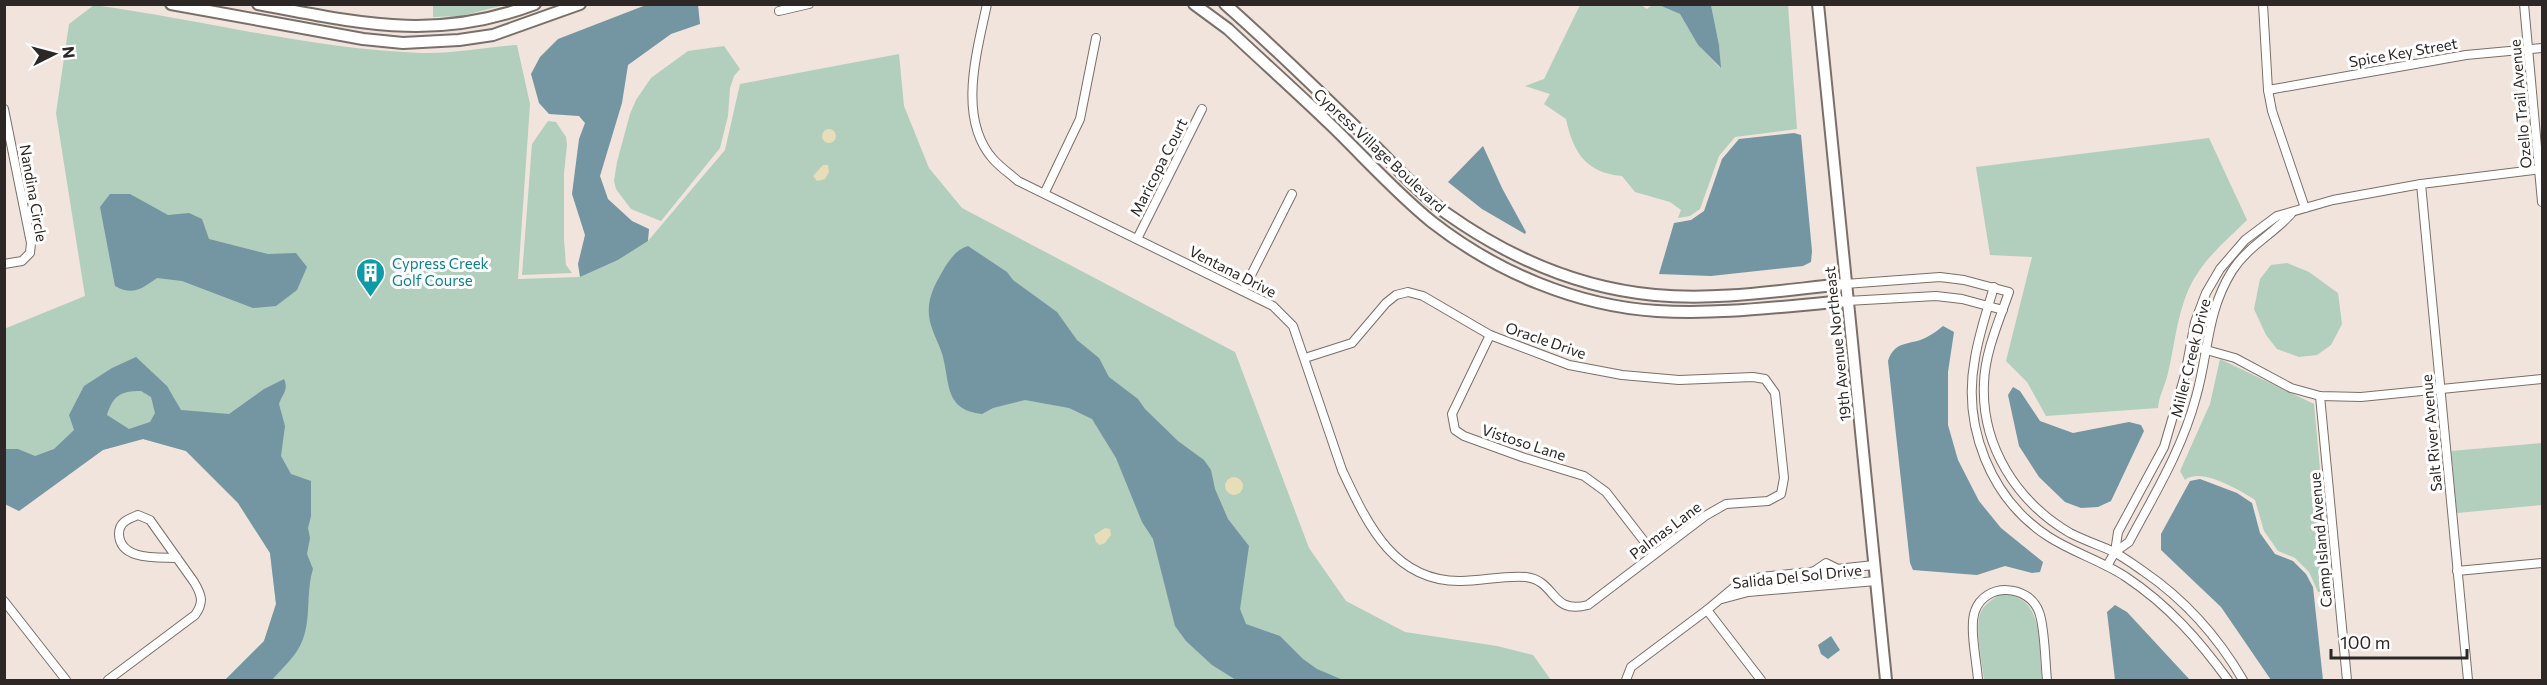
<svg xmlns="http://www.w3.org/2000/svg" width="2547" height="685" viewBox="0 0 2547 685" font-family="Commissioner,sans-serif">
	<rect width="100%" height="100%" fill="#f0e4dd"/>
	<g fill="#b2cebc">
		<path d="M94,5c109,15 217,44 327,48 31,1 64,-6 96,-8l13,59 -12,175 62,-2 38,-17 30,-19 77,-91 15,-66 159,-30 5,52 25,62 33,40 273,144 74,196 37,53 59,31 92,14 36,9 18,25h-1326l39,-39 12,-37 -6,-51 -32,-50 -52,-52 -43,-12 -41,11 -83,61 -15,-7v-175l81,-33 -29,-183 13,-89z"/>
		<path d="M433,5v-1l71,1 -43,11 -28,1z"/>
		<path d="M1580,5h61l6,4 5,-4h7l21,9 18,31 22,23 -1,-23 -8,-40h77l9,124 -62,8 -16,19 -19,53 -10,7 -12,2 3,-8 -11,-8 -35,-10 -13,-16c-36,-3 -49,-24 -56,-57l-22,-15 6,-10 -25,-8 19,-7z"/>
		<path d="M724,46l16,23 -6,7 -4,12 -2,28 -8,32 -59,73 -30,-12 -15,-20 -2,-8 3,-19 13,-48 6,-14 15,-22 37,-27z"/>
		<path d="M548,121l8,1 10,15 1,8 -3,28v67l2,25 6,8 -50,2 10,-131z"/>
		<path d="M2209,138l38,82c-16,16 -35,32 -48,51 -22,31 -23,71 -32,106 -3,11 -8,19 -9,31l-112,8 -19,-34 -21,-21 26,-104 -42,-2 -14,-88z"/>
		<path d="M2287,263l22,9 29,21 4,31 -11,21 -14,10 -18,2 -22,-8 -11,-14 -12,-26 6,-30 11,-14z"/>
		<path d="M2220,359l94,45 17,186 -13,2 -9,-20 -14,-14 -17,-7 -14,-20 -9,-31c-16,-10 -54,-33 -70,-20l-5,-9 30,-67z"/>
		<path d="M2542,443v62l-85,8 -6,-62z"/>
		<path d="M2000,594c46,0 38,52 42,86h-58c-2,-18 -9,-49 -4,-66 3,-9 13,-15 20,-20z"/>
	</g>
	<g fill="#e7ddb8">
		<circle cx="829" cy="136" r="7"/>
		<path d="M823,165h5l1,7 -4,7 -8,2 -4,-5z"/>
		<circle cx="1234" cy="486" r="9"/>
		<path d="M1105,528l5,1 1,6 -6,8 -5,2 -4,-3 -2,-7z"/>
	</g>
	<g fill="#7495a2" fill-rule="evenodd">
		<path d="M646,5h52l2,19 -29,10 -43,31 -6,38 -22,73 8,23 24,22 17,8 -1,12 -30,19 -38,17 -2,-13 7,-29 -13,-41 7,-55 6,-16 -6,-7 -30,-2 -10,-11 -8,-29 9,-17 18,-18z"/>
		<path d="M1659,5h52l8,40 2,23 -23,-23 -18,-31z"/>
		<path d="M1794,133l7,2 11,116 -1,11 -8,4 -92,10 -52,-2 15,-51 17,-3 13,-9 18,-52 17,-20z"/>
		<path d="M1483,146l19,42 24,44 -1,2 -43,-25 -34,-27z"/>
		<path d="M110,194h20l38,21 21,-2 13,6 7,20 59,15 28,-1 11,14 -10,23 -21,16 -23,2 -71,-27 -25,-3c-16,11 -24,18 -42,8l-15,-79z"/>
		<path d="M968,246l39,26 6,8 44,32 20,28 22,18 10,19 29,22 7,10 33,32 26,19 7,10 4,19 13,30 21,27 -9,63 6,15 34,12 23,23 14,10 26,11h-107l-24,-15 -26,-24 -11,-15 -22,-87 -11,-17 -26,-64 -24,-39 -23,-11 -44,-8 -32,8 -11,6c-37,-4 -32,-29 -39,-57 -2,-9 -7,-17 -10,-26 -10,-25 -1,-42 12,-64 6,-9 12,-18 23,-21z"/>
		<path d="M1943,326l11,6 -6,40v53l10,35 21,41 22,27 42,34 -3,10 -8,1 -27,-7 -28,9 -64,-5 -3,-7 -22,-202c7,-22 23,-15 39,-24 6,-3 11,-7 16,-11z"/>
		<path d="M136,357l31,29 14,24 48,4 35,-25 20,-10c5,11 -2,15 -5,25l6,22 -4,30 10,18 20,7v35l-3,12 2,10 -3,16 6,15c-7,22 -2,49 -10,70 -6,17 -20,28 -31,41h-47l39,-39 12,-37 -6,-51 -32,-50 -52,-52 -43,-12 -40,11 -84,61 -14,-7v-55h13l17,7 19,-7 20,-19 -5,-15 15,-29 28,-18zM141,391l10,6 4,16 -5,9 -21,7 -22,-14c6,-19 13,-24 34,-24z"/>
		<path d="M2013,387l7,4 20,30 33,12 56,-11 12,3 3,6 -33,70 -13,6 -17,1 -16,-6 -26,-25 -20,-31 -11,-51z"/>
		<path d="M2200,479l37,14 15,10 8,30 15,21 18,7 13,13 7,13 10,93h-52l-50,-73 -60,-57v-16l29,-53z"/>
		<path d="M2115,605l12,7 63,68h-75l-8,-68z"/>
		<path d="M1831,636l9,14 -12,9 -7,-5 -3,-9z"/>
	</g>
	<g fill="none" stroke-linecap="round" stroke-linejoin="round">
		<defs>
			<g id="street">
				<path d="M987,4c-10,48 -30,114 6,155 7,8 17,15 25,22l255,125 20,20 49,144c25,53 51,112 119,111 21,0 44,-6 65,-4 31,4 24,38 62,28l117,-89 21,-12 42,-3 13,-7 3,-16 -9,-85 -10,-14 -12,-2 -74,3 -57,-5 -53,-10 -79,-30 -67,-39 -15,-4 -12,3 -10,8 -34,40 -47,15"/>
				<path d="M2263,4l5,86 4,21 33,97"/>
				<path d="M2524,4l18,198"/>
				<path d="M779,11l30,-7"/>
				<path d="M2268,90l198,-35 76,-7"/>
				<path d="M4,109l27,134 -1,10 -8,8 -18,3"/>
				<path d="M2421,184l47,496"/>
				<path d="M1045,192l35,-73 16,-81"/>
				<path d="M1138,237l64,-128"/>
				<path d="M1845,284l95,-7 24,3 45,12c-10,29 -24,60 -25,91 -3,63 33,119 86,150 14,7 28,12 42,18 10,5 21,13 31,20 41,28 75,66 100,109"/>
				<path d="M1994,287c-7,23 -15,47 -19,71 -13,68 15,141 74,179 25,16 53,24 77,40 42,28 73,63 102,103"/>
				<path d="M1243,291l49,-97"/>
				<path d="M1847,301l89,-5 26,3 41,11"/>
				<path d="M1490,335l-38,79 3,16 9,6 58,21 62,19 22,16 48,62"/>
				<path d="M2192,346l43,12 56,30 29,8 41,1 181,-18"/>
				<path d="M2320,396l27,284"/>
				<path d="M2115,552l14,-10c25,-47 53,-92 67,-145 13,-45 10,-84 36,-126 15,-24 40,-36 59,-57"/>
				<path d="M2107,566l8,-14 3,-20 46,-85 21,-72 10,-53 11,-29 14,-24 25,-29 32,-24 56,-16 88,-16 121,-15"/>
				<path d="M2457,571l85,-8"/>
				<path d="M1813,572l13,-9 12,6"/>
				<path d="M1722,599l26,-7 128,-11"/>
				<path d="M4,601l62,79"/>
				<path d="M1707,610l54,70"/>
				<path d="M108,680l87,-65c9,-12 7,-20 -1,-33l-44,-62 -12,-5c-10,4 -19,7 -19,19 1,27 39,23 58,24"/>
				<path d="M1626,680l5,-13 76,-57 31,-26 23,-7 113,-12"/>
				<path d="M1978,680c-1,-17 -9,-53 -3,-69 10,-29 54,-27 64,1 6,15 6,50 8,68"/>
			</g>
			<g id="secondary">
				<path d="M171,4l192,35 40,4 56,-3 34,-5 87,-31"/>
				<path d="M258,4c101,19 177,38 277,0"/>
				<path d="M1194,4l34,25c34,32 69,63 103,96 33,32 65,68 101,97 64,50 145,84 225,89 64,4 127,-5 190,-10"/>
				<path d="M1225,4c50,44 98,91 145,137 24,24 49,52 76,72 62,44 133,75 209,82 64,6 127,-5 190,-11"/>
				<path d="M1818,4l68,676"/>
			</g>
		</defs>
		<use href="#street" stroke="#7a6f69" stroke-width="10"/>
		<use href="#secondary" stroke="#7a6f69" stroke-width="14"/>
		<use href="#street" stroke="#fff" stroke-width="8"/>
		<use href="#secondary" stroke="#fff" stroke-width="10"/>
	</g>
	<defs>
		<symbol id="building-pin" viewBox="-11 -11 22 30"><path d="M0 17L-7.5 6A9.5 9.5 0 1 1 7.5 6Z" fill="#0f9aa8" stroke="#fff"/><path d="M-4-6H4V6H1V3H-1V6H-4ZM-2.5-4.3h1.7v1.8h-1.7ZM.8-4.3h1.7v1.8H.8ZM-2.5-1h1.7V.8h-1.7ZM.8-1h1.7V.8H.8Z" fill="#fff"/></symbol>
	</defs>
	<g fill-rule="evenodd">
		<use href="#building-pin" x="354" y="256" width="33" height="45"/>
	</g>
	<g text-anchor="middle" dominant-baseline="central" stroke-width="6" stroke-linejoin="round" paint-order="stroke">
		<g font-size="15" fill="#2d2825" stroke="#fff">
			<text transform="translate(2403 52) rotate(-10)">Spice Key Street</text>
			<text transform="translate(2520 104) rotate(-95)">Ozello Trail Avenue</text>
			<text transform="translate(1380 150) rotate(43)">Cypress Village Boulevard</text>
			<text transform="translate(1158 167) rotate(-63)">Maricopa Court</text>
			<text transform="translate(34 193) rotate(80)">Nandina Circle</text>
			<text transform="translate(1233 271) rotate(27)">Ventana Drive</text>
			<text transform="translate(1546 340) rotate(19)">Oracle Drive</text>
			<text transform="translate(1837 344) rotate(-96)">19th Avenue Northeast</text>
			<text transform="translate(2190 358) rotate(-76)">Miller Creek Drive</text>
			<text transform="translate(2431 433) rotate(-95)">Salt River Avenue</text>
			<text transform="translate(1524 442) rotate(18)">Vistoso Lane</text>
			<text transform="translate(1665 530) rotate(-37)">Palmas Lane</text>
			<text transform="translate(2320 540) rotate(-95)">Camp Island Avenue</text>
			<text transform="translate(1797 576) rotate(-6)">Salida Del Sol Drive</text>
		</g>
		<g font-size="15" fill="#0d838f" stroke="#fff" text-anchor="start">
			<text x="392" y="263">Cypress Creek<tspan x="392" dy="17">Golf Course</tspan></text>
		</g>
	</g>
	<rect width="2547" height="685" fill="none" stroke="#2d2825" stroke-width="12"/>
	<g transform="translate(54 54) rotate(84)" stroke="#ffffff" stroke-width="4.5" paint-order="stroke">
	<path d="M0-4.5L10 22L0 15L-10 22Z" fill="#2d2825"/>
	<text y="-9" font-size="16" font-weight="bold" text-anchor="middle" fill="#2d2825">N</text>
	</g>
	<path d="M2331 649v9h136v-9" fill="none" stroke="#2d2825" stroke-width="3"/>
	<text x="2340" y="649" font-size="18" fill="#2d2825" stroke="#ffffff" stroke-width="4.5" paint-order="stroke">100 m</text>
</svg>
